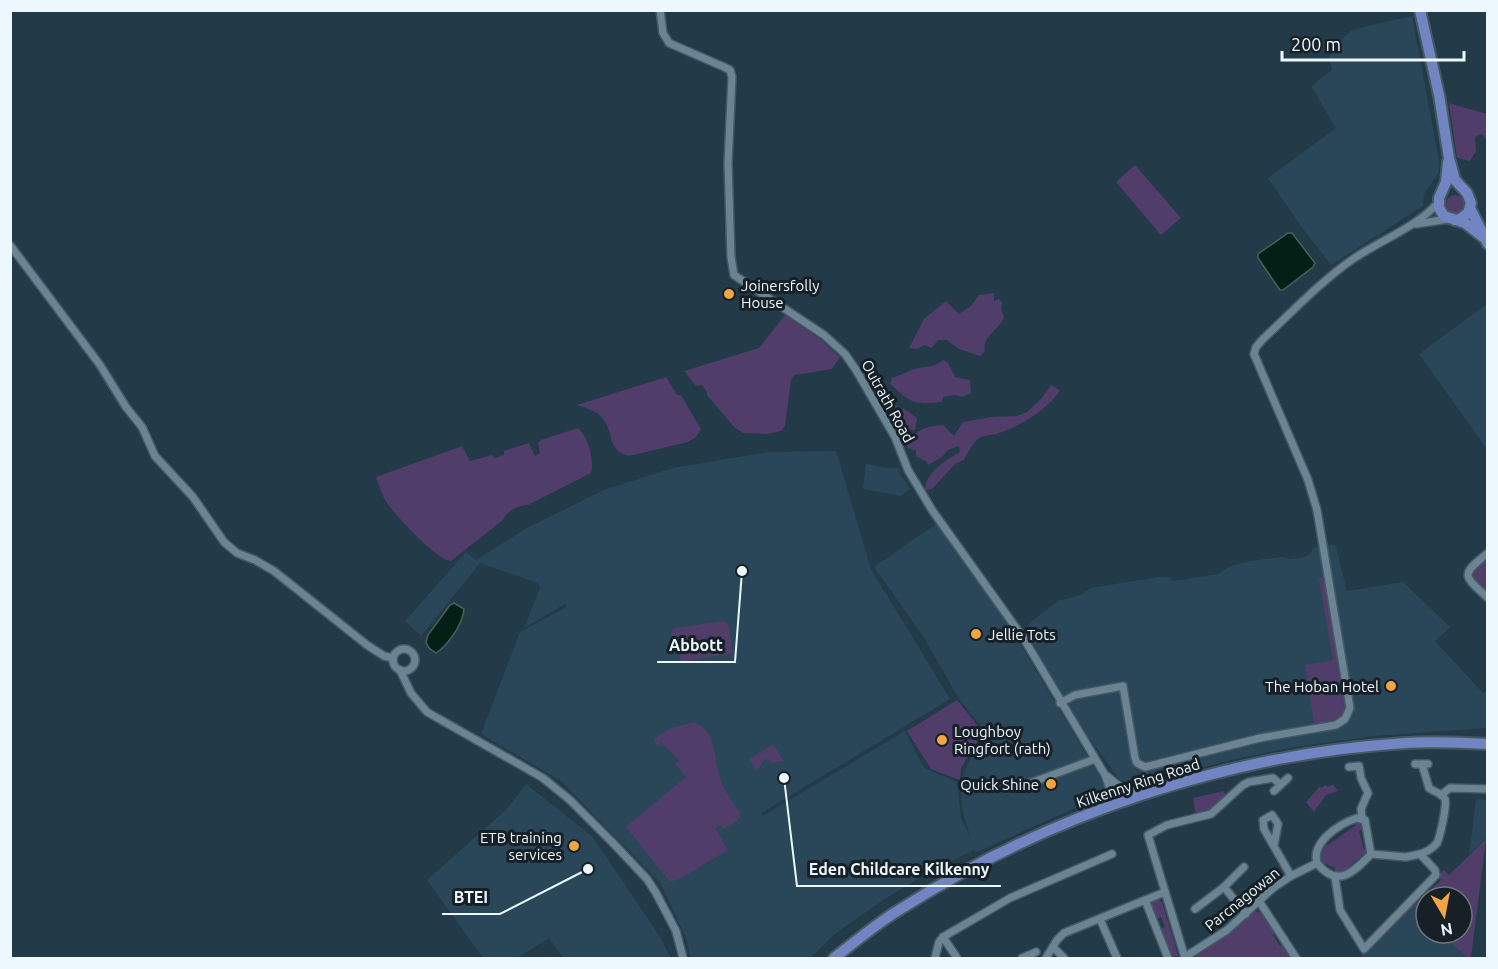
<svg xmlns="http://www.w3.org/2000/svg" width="1498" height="969" viewBox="0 0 1498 969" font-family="Ubuntu,sans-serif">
	<rect width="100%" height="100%" fill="#233a48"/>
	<g fill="#2a4759">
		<path d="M1412,16l27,145 -1,13 -14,20 -1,12 -92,59 -28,-36 -35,-51 68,-50 -25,-42 21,-16 -3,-13 12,-17 10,-9 12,-4z"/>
		<path d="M1487,304v145l-68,-95z"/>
		<path d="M836,451l35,118 79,130 -189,114 2,3 142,-85 19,37 33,14 4,35 10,22 -9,-29 -1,-17 4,-23 21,-38 -27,-33 -36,-63 -49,-69 62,-43 64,87 107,178 -1,5 -131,59 -1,-3 -43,21 -45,27 -50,35 -26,25h-119l-5,-20 -25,-54 -100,-103 -80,-47 39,-102 47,-25 -2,-3 -41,24 16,-40 -2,-5 -58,-20 -59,73 -16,-15 61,-69 10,8 53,-33 75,-37 69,-22 95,-16z"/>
		<path d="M866,464l22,4h11l1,6 10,15 -9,7 -38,-7z"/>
		<path d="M1335,544l12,47 56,-9 47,45 -15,14 48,52 4,-2v37l-113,8 -80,11 -54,11 -87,22 -15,-2 -8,5 -10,-3 -32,-43 -54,-91 -6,-22 30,-23 23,-6 10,-7 68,-11h10l5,4 44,-7 13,-8 19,-5 33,-4 6,2 12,-1 9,-4 3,-6z"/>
		<path d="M526,784l67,53 67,100 11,21h-108l-14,-20 -32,20h-34l-56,-78 80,-71z"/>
		<path d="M1476,799l11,1v37l-18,18z"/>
		<path d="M1414,906l12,12v15h15l26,25h-107z"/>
	</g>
	<g fill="#503d69">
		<path d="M1449,103l38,11v27l-5,-7 -7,3 1,14 -6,10 -13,-3z"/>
		<path d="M1135,165l46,53 -20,17 -45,-53z"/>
		<circle cx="1455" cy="204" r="9"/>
		<path d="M994,293v8l5,-2 3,3 -1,7 3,8c-4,13 -22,18 -19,34l-5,5 -21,-7 -12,-9h-9l-6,8 -8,-3 -7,4 -8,-1 15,-29 22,-18 13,13 12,-8 8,-11z"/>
		<path d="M785,315l35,24 20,18 -8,12 -37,6 -4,5 -6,46 -4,5 -13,3 -25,-1 -9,-6 -27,-32v-3l-5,-7 -6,1 -12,-15 75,-23z"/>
		<path d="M943,360l5,3 7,14 15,3 1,13 -9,4 -7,-2 -12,2 -1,5c-30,3 -30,1 -52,-18l2,-6c8,-2 15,-7 23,-9 10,-3 19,-1 28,-9z"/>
		<path d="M666,377l11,18h4l20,34 -5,8 -8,5 -59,14c-23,-6 -14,-22 -26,-37 -5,-8 -17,-11 -26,-14z"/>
		<path d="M1051,385l9,5c-11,19 -40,36 -61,43 -5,2 -13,2 -18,4 -7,4 -14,16 -17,23l-9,4 -23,25 -7,1c0,-17 22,-31 35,-38l-1,-6 -11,4 -6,7 -14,8 -1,-3 -11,-6v-6l-7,-1 -10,-13 4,-3 11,2c8,-8 19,-9 29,-10l11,11 9,-14 28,-5 26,-1 10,-4 15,-14z"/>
		<path d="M887,402c7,1 26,11 30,17l-2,11c-14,1 -22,-11 -29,-22z"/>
		<path d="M578,428c10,8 17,34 13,45l-63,32c-11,1 -20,5 -25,15l-52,41c-16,-2 -53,-43 -64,-58 -5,-7 -8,-18 -11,-26l86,-31 8,15 22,-6 3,3 9,-3v-4l25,-8 6,13 5,-3 -2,-10 3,-3z"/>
		<path d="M1487,558v35l-16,-14v-7z"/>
		<path d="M1324,577l22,125c-1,4 0,7 -1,10 -4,11 -21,13 -31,11l-9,-58 28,-5 -14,-82z"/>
		<path d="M725,621l3,3 5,29 -52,9 -5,-27 -5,1v-4l3,-4z"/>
		<path d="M957,700l26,32 -22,36 -1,12 -29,-11 -24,-38z"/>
		<path d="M694,722c25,11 19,42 28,62 5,11 12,19 18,29v4l-4,5 -12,7 -3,-4 -6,3 13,22 -47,28 -11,4 -44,-55 60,-50 -11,-13 4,-3 -17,-18 -5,2 -4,-6 18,-11z"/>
		<path d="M773,744l11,17 -14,2v-2l-5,-2 -9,13 -6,-13z"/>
		<path d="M1333,784l5,7 -12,4 -12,17 -8,-10 14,-16 1,2 5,-3 2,2z"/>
		<path d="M1223,791l4,6 -19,15 -12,4 -3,-18z"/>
		<path d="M1354,821l8,2 2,4 -5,4 5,19 4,-3 1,3 -18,15 1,2 -4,4 -14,3 1,-6 -9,-4 -1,4 -4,-2 -3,-9 6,-14 4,2 28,-20 -4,-3z"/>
		<path d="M1486,839l-15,119h-4l-26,-25h21v-36h-36v21l-12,-12 -52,51v-3l50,-50 2,1 27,-25 -2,-5 5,-5 5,5z"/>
		<path d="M1159,900l3,2 17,56h-8l-12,-28 6,-3 -4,-10 -6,3 -4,-16 3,-3z"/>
		<path d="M1255,911l8,2 13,20 -3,2 7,11 3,-2 9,14h-99l31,-21z"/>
	</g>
	<g fill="#032017" stroke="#49605c" stroke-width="1.5">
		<path d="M1288,233h4l23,30 -2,4 -30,23h-3l-22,-32v-4z"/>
		<path d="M454,603l10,6c-1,15 -16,36 -28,44l-7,-5 -3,-6 2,-7 22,-30z"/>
	</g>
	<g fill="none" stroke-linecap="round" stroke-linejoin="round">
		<defs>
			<g id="minor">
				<path d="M660,10l3,23 6,10 55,24 6,3 2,7 -4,86 3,94 3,18 90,60 21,19 11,16 39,67 13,33 24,40 92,129 81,136c5,13 10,23 -5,31"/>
				<path d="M1416,224l33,-5"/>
				<path d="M10,245l90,120 26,42 16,20 13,29 38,41 31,45 13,11 18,7 19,11 93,74 17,11 9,2"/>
				<path d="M1488,553c-28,22 -25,22 0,45"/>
				<circle cx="404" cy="660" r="11"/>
				<path d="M400,670l11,23 16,19 116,66 27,22 43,43 34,36 9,14 20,38 7,27"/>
				<path d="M1060,703l15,-8 48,-9 12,72 2,5 8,4 115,-29 76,-13 9,-6 5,-11 -33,-198 -9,-30 -54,-126 2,-7 7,-8c29,-27 57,-57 90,-80 28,-19 62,-31 85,-56"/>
				<path d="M1415,764h13"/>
				<path d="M1349,767l10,-1 2,12 7,15 -7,16 1,9"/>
				<path d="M1107,776c14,12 19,18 38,13"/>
				<path d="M1017,788l78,-29"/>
				<path d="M1274,791l14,-13"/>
				<path d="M1441,795l9,-7 38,1"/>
				<path d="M1357,818l8,2 6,34c-17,18 -34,35 -54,9 -6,-21 22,-39 40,-45z"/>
				<path d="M1274,845l4,-21 -6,-9 -9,5 1,9 27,47"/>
				<path d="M1420,854c7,-2 12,-5 17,-11 3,-6 10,-37 8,-44 -3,-6 -11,-7 -16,-11l-7,-24"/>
				<path d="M1335,877l5,33 24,39 72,-74 -1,-5 -15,-16 -14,3 -35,-3"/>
				<path d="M1224,887l22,27"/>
				<path d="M1145,900l23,58"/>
				<path d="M1259,901l37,57"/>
				<path d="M1195,909l29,-22 20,-20"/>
				<path d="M1100,919l17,39"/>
				<path d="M943,937l14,21"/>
				<path d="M1053,947l11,11"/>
				<path d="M1185,957l42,-27 46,-42 18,-12 26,-13"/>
				<path d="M935,958l4,-16 4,-5 67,-39 102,-44"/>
				<path d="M1022,958l14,-6"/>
				<path d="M1046,958l11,-18 7,-7 101,-41"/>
				<path d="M1185,958l-37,-123 19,-10 44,-11 32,-29 6,-3 24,-4 7,6"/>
			</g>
			<g id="highway">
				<path d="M1420,10l19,85 10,63 6,22 12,13 4,10 -3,10 -8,6 -5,1"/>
				<path d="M1448,162l-2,20 -7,16v10l5,8 21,7 18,14"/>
				<path d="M1470,208l18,36"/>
				<path d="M834,958c21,-16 42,-34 65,-48 151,-96 329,-156 507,-167 27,-2 55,0 82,1"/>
			</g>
		</defs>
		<use href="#minor" stroke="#455963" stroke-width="10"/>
		<use href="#highway" stroke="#455963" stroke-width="14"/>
		<use href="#minor" stroke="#6b8494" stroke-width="7"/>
		<use href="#highway" stroke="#7085c1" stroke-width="10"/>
	</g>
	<g fill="#f2a542" stroke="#162026" stroke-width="2">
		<circle cx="729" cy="294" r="6"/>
		<circle cx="976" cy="634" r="6"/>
		<circle cx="1391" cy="686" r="6"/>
		<circle cx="942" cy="740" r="6"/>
		<circle cx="1051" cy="784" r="6"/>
		<circle cx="574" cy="846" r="6"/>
	</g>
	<g text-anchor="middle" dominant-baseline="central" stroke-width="6" stroke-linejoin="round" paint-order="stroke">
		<g font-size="15" fill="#ecf7fe" stroke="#162026" text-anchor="start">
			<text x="741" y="285">Joinersfolly<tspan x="741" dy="17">House</tspan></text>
			<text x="988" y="634">Jellie Tots</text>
			<text x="1379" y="686" text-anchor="end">The Hoban Hotel</text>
			<text x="954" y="731">Loughboy<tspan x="954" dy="17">Ringfort (rath)</tspan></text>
			<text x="1039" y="784" text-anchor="end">Quick Shine</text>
			<text x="562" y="837" text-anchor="end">ETB training<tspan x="562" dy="17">services</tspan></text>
		</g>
		<g font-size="15" fill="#ecf7fe" stroke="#162026">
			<text transform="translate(888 401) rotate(61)">Outrath Road</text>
			<text transform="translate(1138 783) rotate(-18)">Kilkenny Ring Road</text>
			<text transform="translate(1242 899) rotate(-39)">Parcnagowan</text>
		</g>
	</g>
	<path fill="none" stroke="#ecf7fe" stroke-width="2" d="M742 571L735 662H657M784 778L797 886H1001M588 869L500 914H442"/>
	<g fill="#ecf7fe" stroke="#162026" stroke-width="2">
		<circle cx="742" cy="571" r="6"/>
		<circle cx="784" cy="778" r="6"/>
		<circle cx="588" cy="869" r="6"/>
	</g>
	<g font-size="16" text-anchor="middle" font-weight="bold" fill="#ecf7fe" stroke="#162026" stroke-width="6" stroke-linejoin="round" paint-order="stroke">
		<text x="696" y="651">Abbott</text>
		<text x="899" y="875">Eden Childcare Kilkenny</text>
		<text x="471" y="903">BTEI</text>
	</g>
	<rect width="1498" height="969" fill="none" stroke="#ecf7fe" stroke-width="24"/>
	<g transform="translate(1444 915) rotate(170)"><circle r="28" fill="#162026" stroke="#6c767c" stroke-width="1.5"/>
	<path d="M0-4.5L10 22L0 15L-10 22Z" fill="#f2a542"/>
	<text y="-9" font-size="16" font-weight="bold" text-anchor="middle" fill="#ecf7fe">N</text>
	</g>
	<path d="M1282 51v9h182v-9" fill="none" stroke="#ecf7fe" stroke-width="3"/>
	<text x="1291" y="51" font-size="18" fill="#ecf7fe" stroke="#162026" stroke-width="4.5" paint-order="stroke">200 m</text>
</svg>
